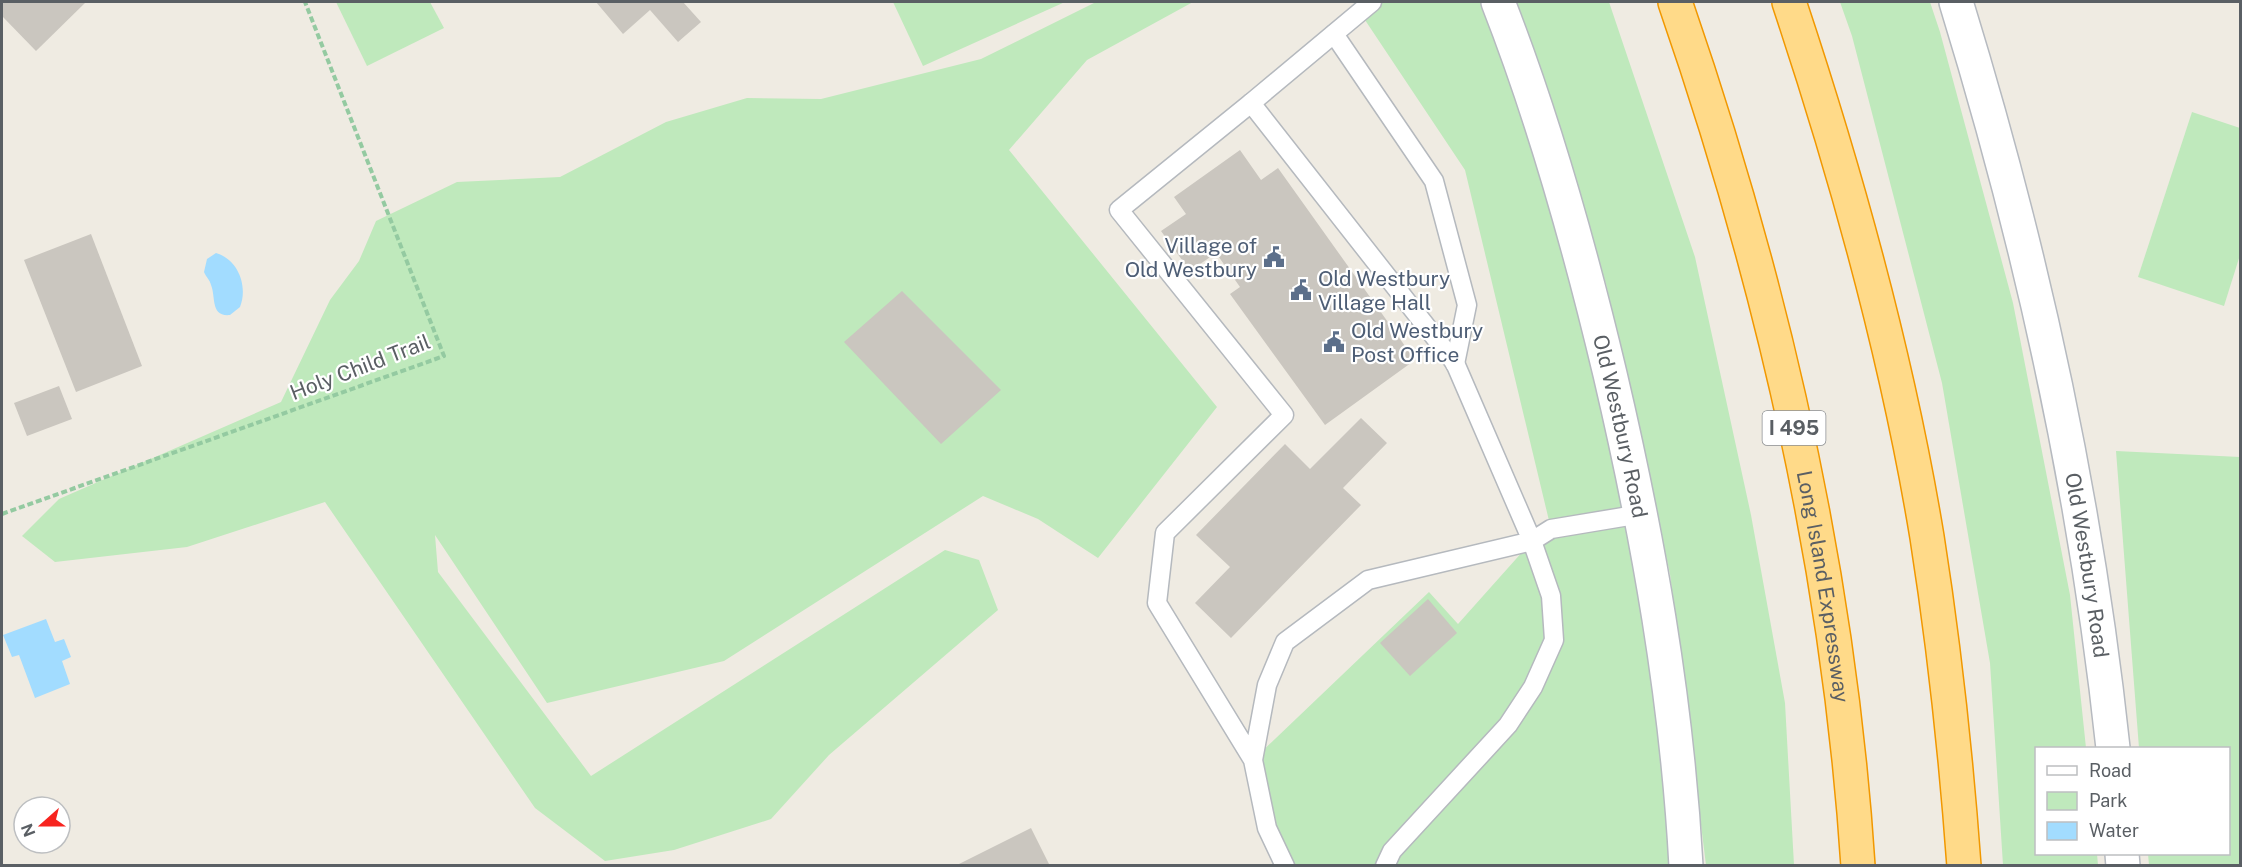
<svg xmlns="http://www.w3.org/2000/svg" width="2242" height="867" viewBox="0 0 2242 867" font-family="'Public Sans',sans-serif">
	<rect width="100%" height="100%" fill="#efebe2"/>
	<g fill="#bfe9bc">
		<path d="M336,2h94l14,26 -77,38z"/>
		<path d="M893,2h172l-142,64z"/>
		<path d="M1096,2h97l-106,58 -78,90 208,257 -119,151 -60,-39 -55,-23 -259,165 -177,42 -112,-168 3,37 153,204 354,-226 34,10 19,50 -169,145 -58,64 -97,31 -69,11 -70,-53 -210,-306 -138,45 -132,15 -33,-26 37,-37 222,-97 49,-102 29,-39 17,-40 81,-39 103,-5 106,-55 81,-24 74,1 160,-40z"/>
		<path d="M1353,2h145l80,244 108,619h-401l-32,-105 176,-168 29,32 74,-83 19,-12 -86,-359z"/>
		<path d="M1513,2h96l86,255 56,258 34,188 9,162h-88l-36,-291 -64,-290z"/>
		<path d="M1840,2h90l10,30 73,271 57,292 16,153h-50v106h61l1,11h-95l-13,-202 -48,-280 -90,-347z"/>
		<path d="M2192,112l48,16v127l-16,51 -86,-29z"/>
		<path d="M2116,451l124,6v408h-91l-1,-11h80v-106h-89z"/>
	</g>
	<g fill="#a2dcff">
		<path d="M216,253c23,7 32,34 24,54l-10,8c-20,2 -14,-18 -19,-30 -1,-5 -5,-8 -7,-13l3,-13z"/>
		<path d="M46,619l9,23 9,-3 7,18 -9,4 8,23 -35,14 -16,-43 -7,2 -9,-22z"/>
	</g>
	<g fill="#cac6bf">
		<path d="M2,2h84l-50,49 -34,-35z"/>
		<path d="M596,2h87l18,20 -23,20 -28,-32 -27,24z"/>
		<path d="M1240,150l21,30 17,-12 137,192 -90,65 -95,-131 10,-7 -24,-34 -26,18 -29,-40 25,-17 -12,-17z"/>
		<path d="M91,234l51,132 -66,26 -52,-132z"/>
		<path d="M902,291l99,99 -60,54 -97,-102z"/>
		<path d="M59,386l13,33 -45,17 -13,-33z"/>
		<path d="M1361,418l26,25 -44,45 18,17 -130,133 -36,-35 35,-36 -34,-32 89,-91 25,25z"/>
		<path d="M1428,599l29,34 -47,43 -30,-33z"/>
		<path d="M1031,828l19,38h-95z"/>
	</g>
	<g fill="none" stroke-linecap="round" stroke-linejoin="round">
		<defs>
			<g id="service">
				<path d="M1334,34l100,147 33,124 -12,59"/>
				<path d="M1251,103l121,-101"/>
				<path d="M1253,760l-96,-157 8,-70 119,-118 -165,-205 132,-107 204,260 77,178 -164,39 -83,62 -18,43 -14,75 14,68 18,38"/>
				<path d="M1385,866l7,-15 116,-126 25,-38 21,-47 -3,-44 -19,-55 19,-12 90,-15"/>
			</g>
			<g id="secondary">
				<path id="s1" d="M1498,2c47,120 82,246 112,372 38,162 67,325 76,492"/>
				<path id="s2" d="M1956,2c75,243 130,493 157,746"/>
				<path d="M2122,854l1,12"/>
			</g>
			<g id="motorway">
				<path id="s3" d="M1675,2c96,277 164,570 183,864"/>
				<path d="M1789,2c58,174 108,353 138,535 17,108 29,219 37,329"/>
			</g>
		</defs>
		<use href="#service" stroke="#b5b9be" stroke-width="21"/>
		<use href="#secondary" stroke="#b6bac0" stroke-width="36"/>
		<use href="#motorway" stroke="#f19800" stroke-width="36"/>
		<path stroke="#94caa1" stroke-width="4" stroke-dasharray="6 3" stroke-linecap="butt" d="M2,514l442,-158 -139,-354"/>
		<use href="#service" stroke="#fff" stroke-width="18"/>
		<use href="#secondary" stroke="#fff" stroke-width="33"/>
		<use href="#motorway" stroke="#ffda89" stroke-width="33"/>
	</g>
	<defs>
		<symbol id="civic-bare" viewBox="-9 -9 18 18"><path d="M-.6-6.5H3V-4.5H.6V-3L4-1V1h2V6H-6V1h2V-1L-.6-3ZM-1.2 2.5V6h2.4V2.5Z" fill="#5c6f8a" stroke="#fff" stroke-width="2.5" paint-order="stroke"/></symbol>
	</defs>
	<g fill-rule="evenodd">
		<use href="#civic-bare" x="1259" y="242" width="30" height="30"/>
		<use href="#civic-bare" x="1286" y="275" width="30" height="30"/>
		<use href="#civic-bare" x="1319" y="327" width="30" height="30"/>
	</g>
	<g text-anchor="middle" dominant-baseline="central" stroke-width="4.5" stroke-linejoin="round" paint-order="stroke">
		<rect fill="#fff" stroke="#8c8f92" stroke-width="1.5" x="1762.5" y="411" width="63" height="34" rx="4.5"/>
		<g font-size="20" font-weight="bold" fill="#5a5f64">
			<text x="1794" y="428">I 495</text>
		</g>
		<g font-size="21" fill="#4e5e75" stroke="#fff" text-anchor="start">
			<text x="1257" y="245" text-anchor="end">Village of<tspan x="1257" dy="24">Old Westbury</tspan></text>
			<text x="1318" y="278">Old Westbury<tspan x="1318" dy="24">Village Hall</tspan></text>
			<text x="1351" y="330">Old Westbury<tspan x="1351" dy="24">Post Office</tspan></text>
		</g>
		<g font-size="21" fill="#5a5f64" stroke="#fff">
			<text transform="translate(360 367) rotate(-21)">Holy Child Trail</text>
			<text stroke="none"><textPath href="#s1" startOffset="442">Old Westbury Road</textPath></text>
			<text stroke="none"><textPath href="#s2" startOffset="579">Old Westbury Road</textPath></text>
			<text stroke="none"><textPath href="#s3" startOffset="604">Long Island Expressway</textPath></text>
		</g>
	</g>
	<rect width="2242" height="867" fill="none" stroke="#5a5f64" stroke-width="6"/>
	<rect x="2035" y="747" width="195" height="108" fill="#ffffff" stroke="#bdbfc1" stroke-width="1.5"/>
	<rect x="2047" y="766" width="30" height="9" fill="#ffffff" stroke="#bdbfc1" stroke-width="1.5"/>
	<text x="2089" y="777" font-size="18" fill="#5a5f64">Road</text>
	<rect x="2047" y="792" width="30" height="18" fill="#bfe9bc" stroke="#bdbfc1" stroke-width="1.5"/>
	<text x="2089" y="807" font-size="18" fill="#5a5f64">Park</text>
	<rect x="2047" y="822" width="30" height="18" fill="#a2dcff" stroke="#bdbfc1" stroke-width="1.5"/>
	<text x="2089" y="837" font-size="18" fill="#5a5f64">Water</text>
	<g transform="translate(42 825) rotate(249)"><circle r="28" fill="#ffffff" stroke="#bdbfc1" stroke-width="1.5"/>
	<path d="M0-4.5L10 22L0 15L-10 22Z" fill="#f7241f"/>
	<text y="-9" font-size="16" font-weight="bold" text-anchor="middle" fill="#5a5f64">N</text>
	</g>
</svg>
